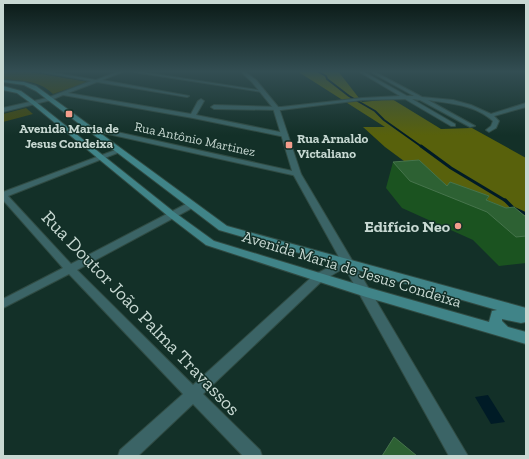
<svg xmlns="http://www.w3.org/2000/svg" width="529" height="459" viewBox="0 0 529 459" font-family="'Zilla Slab',serif">
	<rect width="100%" height="100%" fill="#133028"/>
	<g fill="#42490d">
		<path d="M13,71h11l64,11 -35,12c-14,-14 -31,-13 -50,-15v-6z"/>
		<path d="M26,108l7,6 -30,8v-8z"/>
	</g>
	<path fill="#58610c" d="M297,71h41l24,31 30,-3 49,30 31,-1 54,30v93l-141,-104 -22,-20h22z"/>
	<path fill="#001b26" d="M488,395l17,27 -14,2 -16,-27z"/>
	<g fill="none" stroke-linecap="round" stroke-linejoin="round">
		<path stroke="#001b26" stroke-width="2" d="M317,71l9,5 1,3 22,17 26,15 9,9 38,27"/>
		<path stroke="#001b26" stroke-width="3" d="M421,146l30,22 55,33"/>
		<path stroke="#001b26" stroke-width="3.5" d="M505,200l8,8 13,6"/>
		<defs>
			<g id="minor">
				<path d="M3,71h6l-6,2z"/>
				<path d="M35,71h8l53,9 24,-9h5l-23,9 87,16 -2,1 -90,-15 -29,11 123,21 7,-13 3,-2 3,2 -8,14 89,18 3,2 -3,2 -92,-19 -130,-23 -12,5 -48,12v-4l44,-10 44,-17z"/>
				<path d="M127,71h8l129,20 -2,1z"/>
				<path d="M358,71h4l45,25h7l-45,-25h4l49,26 31,3 18,5 20,9 35,-11v4l-32,9 5,5 -3,7 -7,4 -3,-2 5,-4 2,-5c-17,-15 -38,-17 -59,-20l-6,-1 47,26 -5,1 -50,-27 -8,-1 43,25v2h-4l-46,-27 -43,1 -81,10 -67,-1 -3,-2 3,-2 67,2 81,-9 38,-2z"/>
				<path d="M88,127l20,3 189,42 4,2 -4,2 -189,-42 -22,-4 -1,-1z"/>
				<path d="M118,149l2,1v2l-112,44 63,68 117,-61h6l1,2 -1,2 -117,63 116,115 121,-110 29,-15h8l1,2 -1,2 -29,17 -119,113 57,56 2,6h-19l-50,-52 -55,52h-20l2,-6 63,-56 -114,-120 -66,34v-9l60,-31 -60,-68v-8z"/>
			</g>
			<path id="tertiary" d="M240,71h4l12,9 23,28 22,66 167,282h-19l-156,-282 -20,-66 -21,-26z"/>
			<path id="secondary" d="M3,80l21,2 12,4 191,140 299,82v14l-5,1 -19,-4v2l6,6 18,5v12l-160,-47 -160,-52 -38,-29 -136,-112 -15,-11 -14,-3v-4l18,5 15,11 138,110 40,29 152,46 123,35 3,-11 5,-1 -278,-80 -183,-139 -12,-6 -21,-3z"/>
		</defs>
		<use href="#minor" stroke="#304b43" stroke-width="2"/>
		<use href="#tertiary" stroke="#304b43" stroke-width="2"/>
		<use href="#secondary" stroke="#304b43" stroke-width="2"/>
		<use href="#minor" fill="#3b6466" fill-rule="evenodd"/>
		<use href="#tertiary" fill="#3b6466" fill-rule="evenodd"/>
		<use href="#secondary" fill="#408488" fill-rule="evenodd"/>
	</g>
	<path fill="#1b5320" d="M393,162l54,24 42,10 -2,4 39,17v46l-27,3 -26,-26 -71,-32 -16,-20z"/>
	<g fill="#2d6133" stroke="#46744c">
		<path d="M419,160l28,26 3,-4 39,14 -3,4 20,8 8,-1 12,10v19l-10,1 -29,-25 -77,-31 -17,-19z"/>
		<path d="M394,437l23,19h-35z"/>
	</g>
	<linearGradient id="sky" x2="0" y2="1"><stop stop-color="#0a1a16"/><stop offset="0.53" stop-color="#334e53"/><stop offset="1" stop-color="#334e53" stop-opacity="0"/></linearGradient>
	<rect width="529" height="135" fill="url(#sky)"/>
	<g fill="#f49d8c" stroke="#133028" stroke-width="1.5">
		<rect x="65" y="110" width="8" height="8" rx="2"/>
		<rect x="285" y="141" width="8" height="8" rx="2"/>
		<circle cx="458" cy="226" r="4"/>
	</g>
	<g text-anchor="middle" dominant-baseline="central" stroke-width="3" stroke-linejoin="round" paint-order="stroke">
		<g font-size="13" font-weight="bold" fill="#c7d8d2" stroke="#133028">
			<text x="69" y="128">Avenida Maria de<tspan x="69" dy="15">Jesus Condeixa</tspan></text>
			<text x="297" y="138" text-anchor="start">Rua Arnaldo<tspan x="297" dy="15">Victaliano</tspan></text>
		</g>
		<g font-size="13" fill="#c7d8d2" stroke="#133028">
			<text transform="translate(195 139) rotate(12)">Rua Antônio Martinez</text>
		</g>
		<g font-size="16" font-weight="bold" fill="#c7d8d2" stroke="#133028" text-anchor="end">
			<text x="450" y="226">Edifício Neo</text>
		</g>
		<g font-size="16" fill="#c7d8d2" stroke="#133028">
			<text transform="translate(352 269) rotate(17)">Avenida Maria de Jesus Condeixa</text>
		</g>
		<g font-size="19" fill="#c7d8d2" stroke="#133028">
			<text transform="translate(141 313) rotate(46)">Rua Doutor João Palma Travassos</text>
		</g>
	</g>
	<rect width="529" height="459" fill="none" stroke="#c7d8d2" stroke-width="8"/>
</svg>
